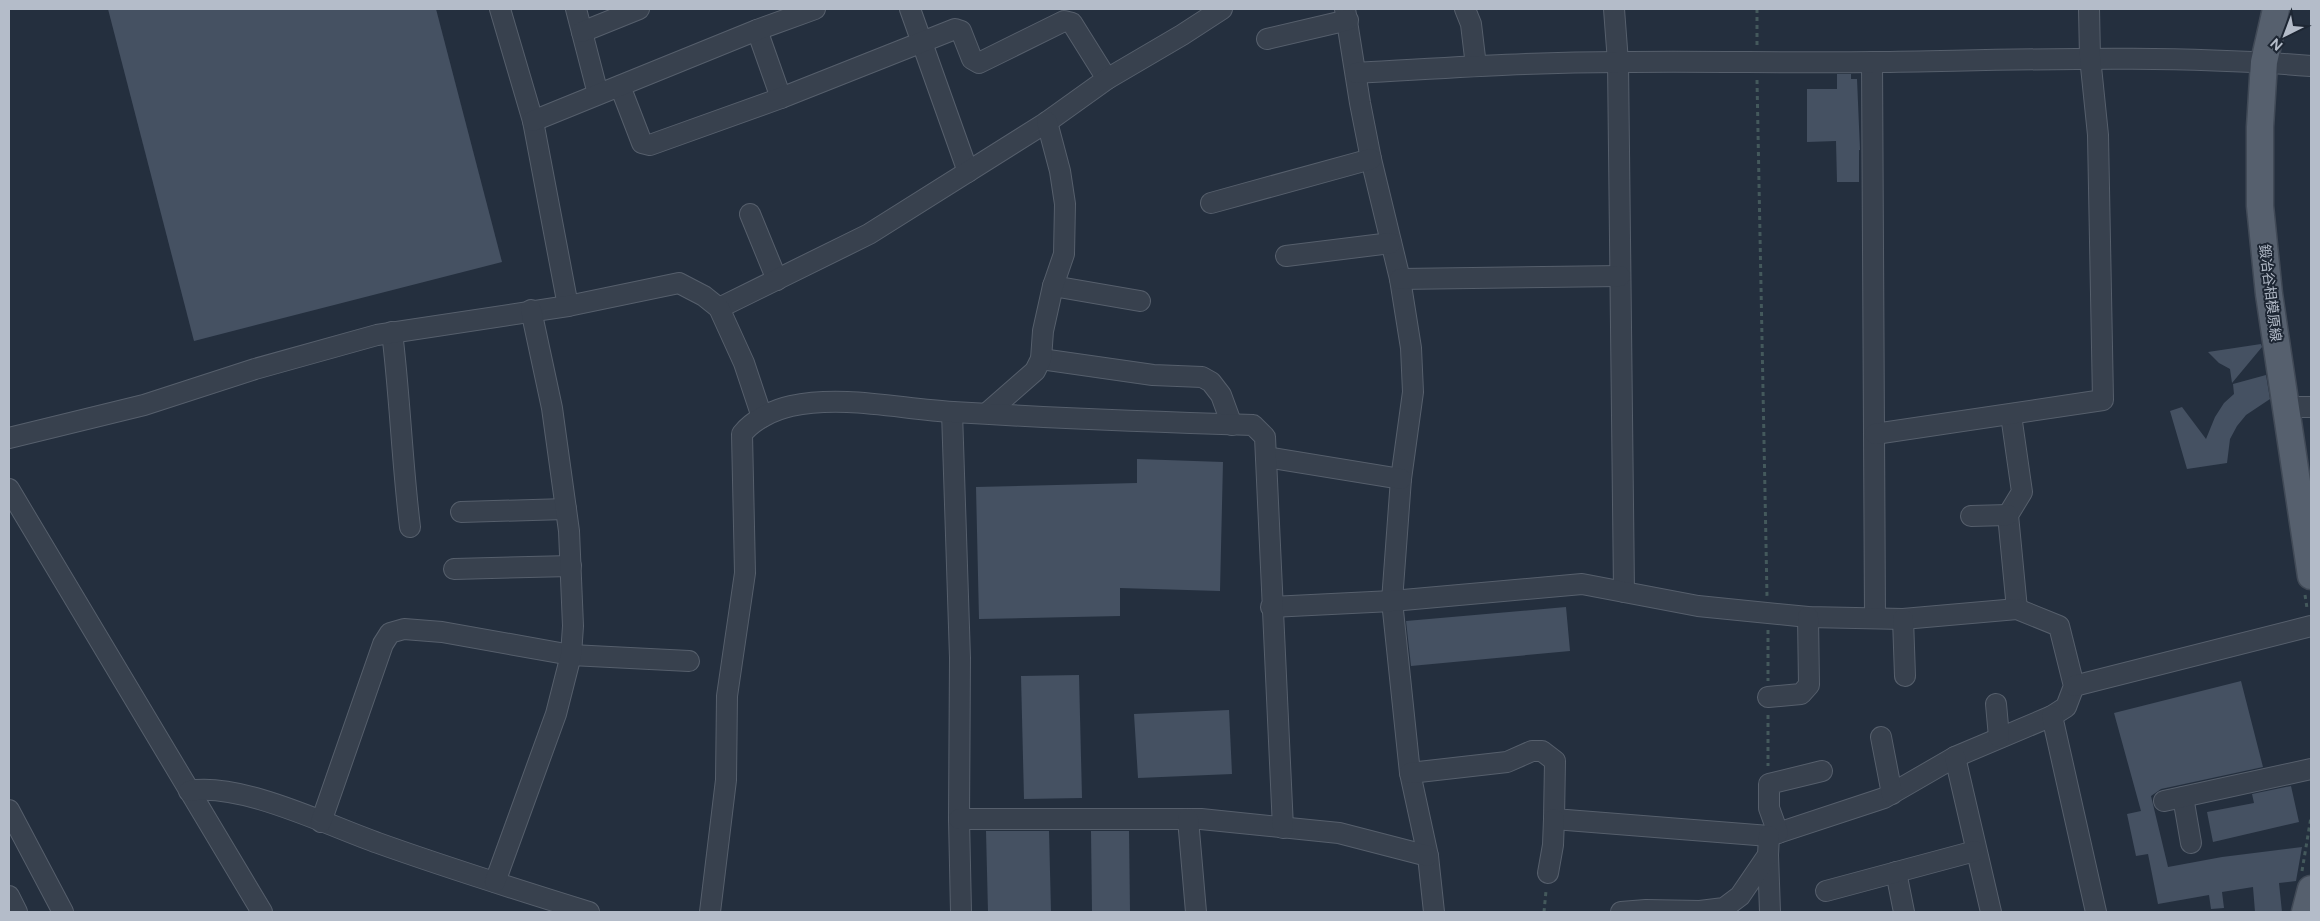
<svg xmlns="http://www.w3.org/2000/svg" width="2320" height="921" viewBox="0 0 2320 921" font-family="Figtree,'Noto Sans JP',sans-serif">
	<rect width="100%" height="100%" fill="#242f3e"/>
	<g fill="#455162">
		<path d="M108,9h328l66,253 -308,79z"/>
		<path d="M1837,74h14v5h6l3,71h-1v32h-22l-1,-41 -29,1v-53h30z"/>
		<path d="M2261,344l1,3 -30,36 -2,-14 -11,-6 -11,-11z"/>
		<path d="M2266,375l4,24 -24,16 -9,11 -7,13 -3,24 -40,6 -17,-58 12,-4 24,32 9,-22 9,-14 10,-9 -1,-10z"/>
		<path d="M1137,459l86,3 -3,129 -100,-3v28l-141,3 -3,-132 161,-4z"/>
		<path d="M1566,607l4,44 -159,15 -5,-45z"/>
		<path d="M1079,675l3,123 -58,1 -3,-123z"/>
		<path d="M2241,681l22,86 -102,22 -10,7 17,71 54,-10 80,-10 -6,34 -17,2 3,29h-27l-2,-25 -31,5 2,16 -13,1 -2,-14 -51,9 -10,-50 -12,2 -9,-42 14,-3 -27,-98z"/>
		<path d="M1229,710l3,64 -94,4 -4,-64z"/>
		<path d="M2291,786l8,36 -86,20 -6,-30 47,-9 -2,-9z"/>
		<path d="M986,831h63l2,81h-63z"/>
		<path d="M1091,831h38l1,81h-38z"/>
	</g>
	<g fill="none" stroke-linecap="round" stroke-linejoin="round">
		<defs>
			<g id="minor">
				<path d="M500,9l33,112 35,185"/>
				<path d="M576,9l22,85"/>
				<path d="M910,9l58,163"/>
				<path d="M1345,9l15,94 11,56 29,120 11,69 2,44 -12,87 -9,122 18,172 18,83 6,56"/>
				<path d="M1465,9l6,15 5,42"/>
				<path d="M1614,9l4,53 6,530"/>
				<path d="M757,30l24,68"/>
				<path d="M582,32l57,-23"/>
				<path d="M1267,39l81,-19"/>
				<path d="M1872,62l3,556"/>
				<path d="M1356,73c88,-5 176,-11 264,-11 85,-1 170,1 255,0 145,-2 291,-8 436,4"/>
				<path d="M620,86l22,57 8,2 131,-47 174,-69 6,2 11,28 7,4 85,-42 8,2 35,56"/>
				<path d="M533,121l224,-91 58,-21"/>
				<path d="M1211,203l160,-44"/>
				<path d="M750,214l27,66"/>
				<path d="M1286,256l105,-13"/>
				<path d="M1400,279l220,-3"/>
				<path d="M1053,286l87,15"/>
				<path d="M719,308l150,-74 178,-112 60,-43 75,-44 40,-26"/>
				<path d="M392,332c8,65 10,130 18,195"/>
				<path d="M1041,359l112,16 49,2 9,5 10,13 11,30"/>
				<path d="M2286,407h25"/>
				<path d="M952,412l8,246 -1,161 2,93"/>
				<path d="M987,413l48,-42 6,-12 2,-28 10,-45 11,-32 1,-50 -5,-33 -13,-49"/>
				<path d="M2011,415l11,77 -14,23 9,94"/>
				<path d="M1875,434l228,-34 -5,-265 -8,-78 -1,-48"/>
				<path d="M9,438l135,-33 111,-36 122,-34 191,-29 111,-23 25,13 15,12 25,55 18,54"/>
				<path d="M1266,457l135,22"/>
				<path d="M9,489l253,423"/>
				<path d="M461,512l105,-3"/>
				<path d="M1971,516l37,-1"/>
				<path d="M454,569l117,-3"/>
				<path d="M1271,607l121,-6 190,-17 116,22 110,11 95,2 114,-10 42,17 15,60 -8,21 -14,9 -97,41 -71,41 -115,38 -215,-17 1,-58 -13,-10h-10l-25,11 -97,11"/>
				<path d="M1903,619l2,57"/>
				<path d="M2074,686l237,-60"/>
				<path d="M1768,697l33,-3 8,-9 -1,-68"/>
				<path d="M1996,704l3,33"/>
				<path d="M2052,716l44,196"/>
				<path d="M1881,737l11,57"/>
				<path d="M1955,757l36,155"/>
				<path d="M189,791c52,-9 138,34 189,52 70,25 140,47 211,69"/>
				<path d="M2183,797l8,46"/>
				<path d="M2164,801l147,-32"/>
				<path d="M9,810l54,102"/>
				<path d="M959,819h242l138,14 89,23"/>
				<path d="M1188,819l8,93"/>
				<path d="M321,822l62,-178 7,-11 14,-4 38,3 129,23 118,6"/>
				<path d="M1778,833l-9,-25v-24l53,-13"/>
				<path d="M1768,855l2,57"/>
				<path d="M1896,872l8,40"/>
				<path d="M1548,873l5,-28 1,-26"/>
				<path d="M495,882l61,-168 15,-59 2,-29 -4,-95 -17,-123 -21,-98"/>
				<path d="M1826,891l149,-40"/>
				<path d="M9,896l8,16"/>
				<path d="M710,912l16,-132 1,-84 18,-123 -3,-139c11,-14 31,-24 49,-28 53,-11 109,3 162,6 100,6 200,10 300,13l12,12 18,391"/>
				<path d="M1621,912l25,-2 54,1 24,-3 16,-12 28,-41 1,-19"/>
			</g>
			<g id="major">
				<path d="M2276,9l-12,53 -4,65v79l9,88 42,282"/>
				<path d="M2305,912l6,-23"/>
			</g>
		</defs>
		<use href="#minor" stroke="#565f6c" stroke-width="22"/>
		<use href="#major" stroke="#414a57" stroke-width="29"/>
		<g stroke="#44595c" stroke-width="3" stroke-dasharray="4 4" stroke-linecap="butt">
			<path d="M1757,9v37"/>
			<path d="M1757,80l10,516"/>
			<path d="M2305,595l2,13"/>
			<path d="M1768,630v51"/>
			<path d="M1768,715v51"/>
			<path d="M2302,871l9,-54"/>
			<path d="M1544,912l2,-21"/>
		</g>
		<use href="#minor" stroke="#38414e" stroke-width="20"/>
		<use href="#major" stroke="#56606e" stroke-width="26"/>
	</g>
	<g text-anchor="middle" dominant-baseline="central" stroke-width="4" stroke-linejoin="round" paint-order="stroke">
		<g font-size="14" fill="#b4bcc9" stroke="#1d2633">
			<text transform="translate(2270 293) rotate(83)">鍛冶谷相模原線</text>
		</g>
	</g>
	<rect width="2320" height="921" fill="none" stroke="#b4bcc9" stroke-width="20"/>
	<g transform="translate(2285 35) rotate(222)" stroke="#1d2633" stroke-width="4" paint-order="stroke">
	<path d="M0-4L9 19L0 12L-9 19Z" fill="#b4bcc9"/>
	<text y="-8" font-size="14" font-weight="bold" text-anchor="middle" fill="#b4bcc9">N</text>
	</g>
</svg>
